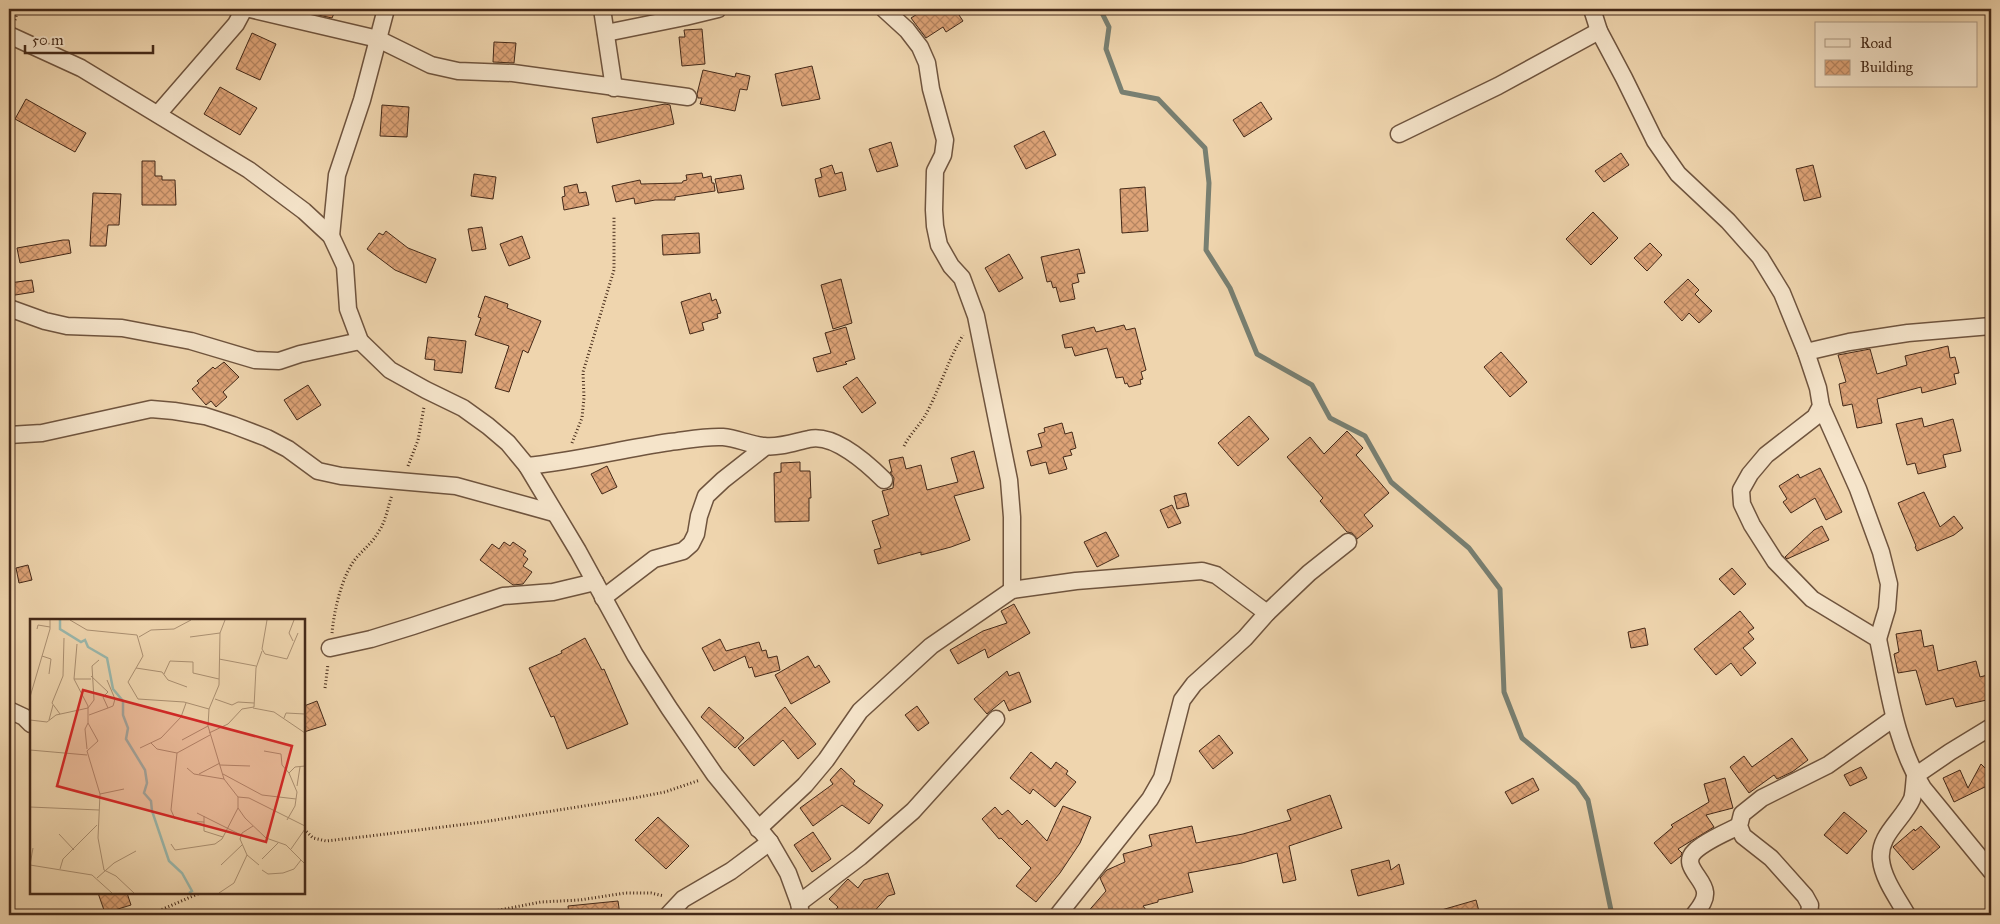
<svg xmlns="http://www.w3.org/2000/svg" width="2000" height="924" viewBox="0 0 2000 924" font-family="'IM FELL Great Primer',serif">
	<defs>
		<pattern id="building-cross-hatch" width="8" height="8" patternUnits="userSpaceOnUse" patternTransform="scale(1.25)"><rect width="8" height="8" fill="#dda377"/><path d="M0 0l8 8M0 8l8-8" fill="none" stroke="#b58561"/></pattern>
	</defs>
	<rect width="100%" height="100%" fill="#efd5ae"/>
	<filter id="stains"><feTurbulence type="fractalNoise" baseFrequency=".004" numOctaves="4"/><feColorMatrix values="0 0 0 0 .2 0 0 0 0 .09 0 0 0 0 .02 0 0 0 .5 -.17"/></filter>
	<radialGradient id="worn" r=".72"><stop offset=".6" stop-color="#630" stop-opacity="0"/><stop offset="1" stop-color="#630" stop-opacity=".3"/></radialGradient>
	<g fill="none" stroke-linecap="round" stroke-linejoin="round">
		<path stroke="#787f71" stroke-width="5" d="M1100,9l9,18 -3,22 16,43 36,7 47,49 4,35 -3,67 24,38 27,66 55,31 18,33 35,18 26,46 78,66 31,41 4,103 18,46 55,46 11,16 24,115"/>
	</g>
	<g fill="url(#building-cross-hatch)" stroke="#442918">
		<path d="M320,9h16l-4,9 -14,-3z"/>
		<path d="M925,9h30l8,12 -17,11 -3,-5 -17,11 -15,-20z"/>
		<path d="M702,29l3,35 -23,2 -3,-29h6l-1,-7z"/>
		<path d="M252,33l24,11 -16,36 -24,-11z"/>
		<path d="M494,42l22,1 -2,20 -21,-1z"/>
		<path d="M812,66l8,33 -38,7 -7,-32z"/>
		<path d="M703,70l32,7 1,-4 14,3 -3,14 -7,-1 -5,22 -35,-7 2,-6h-4l-1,-4z"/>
		<path d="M220,87l37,21 -17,27 -36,-21z"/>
		<path d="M26,99l60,34 -11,19 -60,-33z"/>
		<path d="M1261,102l11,17 -28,18 -11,-17z"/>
		<path d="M665,104l5,1 4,19 -77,19 -5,-25z"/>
		<path d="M382,105l27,2 -2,30 -27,-1z"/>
		<path d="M1044,131l12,24 -30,14 -12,-23z"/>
		<path d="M891,142l7,24 -21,6 -8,-23z"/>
		<path d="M1621,153l8,12 -25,17 -9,-11z"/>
		<path d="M142,161h13v15h7v4h13l1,25h-34z"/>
		<path d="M832,165l3,9 7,-2 4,18 -27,7 -4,-18 7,-2 -2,-8z"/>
		<path d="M1813,165l8,32 -17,4 -8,-32z"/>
		<path d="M702,173l1,5 8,-2 1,7h2l1,8 -40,6v3h-20l-20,4 -1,-6 -18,4 -4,-16 28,-6 1,4 41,-1 1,-2 4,-1 -1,-5z"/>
		<path d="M474,174l22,3 -3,22 -22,-3z"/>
		<path d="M741,175l3,14 -26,4 -3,-14z"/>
		<path d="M577,184l2,9 7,-1 3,13 -25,5 -2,-13 3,-1 -1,-9z"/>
		<path d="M1145,187l3,44 -26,2 -2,-44z"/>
		<path d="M93,193l28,1 -2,31h-11l-2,21h-16z"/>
		<path d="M1593,212l25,26 -27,27 -25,-26z"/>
		<path d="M482,227l4,22 -14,2 -4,-22z"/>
		<path d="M386,231l22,17 28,11 -10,24 -31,-13 -28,-21 12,-16 4,2z"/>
		<path d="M699,233l1,20 -37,2 -1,-20z"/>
		<path d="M522,236l8,22 -21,8 -9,-22z"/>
		<path d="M63,240h6l2,13 -51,10 -3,-15z"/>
		<path d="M1650,243l12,12 -15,16 -13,-13z"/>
		<path d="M1079,249l6,24 -8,1 2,8 -7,2 3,15 -15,3 -4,-15 -3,1 -2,-7 -4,1 -6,-25z"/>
		<path d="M1009,254l14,24 -24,14 -14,-24z"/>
		<path d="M841,279l11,44 -19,6 -12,-44z"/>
		<path d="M1688,279l11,11 -4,4 17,17 -13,12 -10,-10 -7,8 -18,-19z"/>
		<path d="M32,280l2,12 -25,4v-13z"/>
		<path d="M710,293l2,8 4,-2 5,14 -4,1 1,4 -16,5 2,7 -14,4 -9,-32z"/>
		<path d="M485,296l23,8 -1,4 34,13 -13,32 -5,-3 -14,42 -14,-4 14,-42 -34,-11 6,-17 -3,-1z"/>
		<path d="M1124,325l2,5 9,-2 11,42 -5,2 2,7 -3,1 1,4 -12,3 -2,-4 -2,1 -2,-7 -7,1 -9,-30 -32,8 -3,-9 -7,1 -3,-13 32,-8 2,5z"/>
		<path d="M846,327l9,32 -10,3 2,2 -30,8 -4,-14 18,-5 -6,-20z"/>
		<path d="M428,337l38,4 -4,32 -28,-3 1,-10 -10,-1z"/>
		<path d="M1948,346l2,12 5,-1 4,16 -5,1 2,10 -34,9 -1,-6 -44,12 5,24 -25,5 -5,-24 -9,2 -4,-22 7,-2 -8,-27 32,-6 7,25 30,-9 -2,-9z"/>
		<path d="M1501,352l26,30 -17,15 -26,-30z"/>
		<path d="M224,362l15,15 -16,15 4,5 -11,10 -5,-6 -5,4 -14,-16 7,-6 -2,-2 16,-14 2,2z"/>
		<path d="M857,377l19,26 -14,10 -19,-26z"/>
		<path d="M308,385l13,20 -24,15 -13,-20z"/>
		<path d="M1249,416l20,23 -31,27 -20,-23z"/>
		<path d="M1922,418l2,9 29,-8 8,32 -18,4 3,12 -28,7 -3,-11 -8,2 -11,-41z"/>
		<path d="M1062,423l3,11 7,-2 4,16 -6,2 2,5 -9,2 4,12 -18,5 -3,-12 -15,4 -4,-15 15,-4 -4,-13 7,-2 -1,-4z"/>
		<path d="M1347,431l16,17 -7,7 33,38 -25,22 9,11 -16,13 -5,-6 -5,-1 -27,-31 3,-3 -36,-41 23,-20 14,17z"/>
		<path d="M974,451l10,37 -30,8 16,44 -19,7 -30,8v-3l-43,12 -4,-14 7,-2 -9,-27 17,-6 -7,-24 11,-3 1,-10 -4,-6h2l-3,-12 14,-3 3,12 15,-4 6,25 31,-8 -7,-24z"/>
		<path d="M800,462v9h10l1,27h-2v23l-34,1 -1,-49 7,-1v-9z"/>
		<path d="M607,466l10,21 -15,7 -11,-20z"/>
		<path d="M1820,468l22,44 -16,8 -11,-22 -24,15 -8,-11 4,-3 -8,-13 19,-12 2,4z"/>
		<path d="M1924,492l16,35 14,-11 9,12 -9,7 -37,16 -2,-4 1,-1 -18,-43z"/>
		<path d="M1186,493l3,13 -12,3 -3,-13z"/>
		<path d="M1172,505l9,18 -13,5 -8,-18z"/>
		<path d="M1822,526l7,14 -42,19 -2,-2 29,-27z"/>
		<path d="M1106,532l13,24 -22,11 -13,-25z"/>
		<path d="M504,542l6,4 3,-4 13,9 -3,4 5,4 -5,7 9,6 -9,12 -10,1 -33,-25 12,-16 7,5z"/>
		<path d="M28,565l4,15 -13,3 -3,-15z"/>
		<path d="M1732,568l14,16 -12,11 -15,-16z"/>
		<path d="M1014,604l16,29 -42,25 -3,-9 -27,15 -8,-14 33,-19 24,-8 -6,-12z"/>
		<path d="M1740,611l14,17 -6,4 6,7 -11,9 13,15 -15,13 -10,-13 -15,12 -22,-26z"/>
		<path d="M1645,628l3,17 -17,3 -3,-16z"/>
		<path d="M1921,630l3,17 9,-2 5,26 38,-10 4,16 11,-3v25l-35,8 -3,-9 -27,7 -10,-35 -18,3 -4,-19 5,-2 -3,-18z"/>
		<path d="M585,638l17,32 2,-1 24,55 -61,25 -13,-33 -3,1 -22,-49 33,-15 -1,-2z"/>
		<path d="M720,639l6,12 33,-9 3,9 4,-1 2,8 9,-2 3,14 -25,7 -3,-10 -3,1 -4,-12 -31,15 -12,-23z"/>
		<path d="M808,656l7,12 4,-3 11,17 -39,22 -16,-29z"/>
		<path d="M1007,671l2,5 10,-4 12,30 -22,9 -5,-11 -17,14 -13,-15z"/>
		<path d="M317,701l9,24 -22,7v-26z"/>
		<path d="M917,706l12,17 -11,8 -13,-16z"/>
		<path d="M709,707l35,31 -9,10 -34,-31z"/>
		<path d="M785,707l31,37 -18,15 -15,-19 -29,26 -16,-18z"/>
		<path d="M1219,735l14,18 -20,16 -14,-18z"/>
		<path d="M1792,738l16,22 -16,12 -15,7 -3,-4 -25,18 -19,-26 14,-11 8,11z"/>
		<path d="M1031,752l20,17 5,-7 12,9 -2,3 10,8 -21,25 -22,-18 -3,5 -20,-16z"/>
		<path d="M1981,764l10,10v10l-37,18 -11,-24 17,-8 8,18z"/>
		<path d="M1861,767l6,11 -17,8 -6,-11z"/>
		<path d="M841,768l14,13 -2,3 30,21 -14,19 -27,-19 -29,21 -13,-18 33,-24 -3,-4z"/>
		<path d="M1533,778l6,12 -27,14 -7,-12z"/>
		<path d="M1725,778l8,30 -27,7 8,12 -36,22 4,4 -1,3 -10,8 -17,-21 19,-16 -2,-2 38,-23 -5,-18z"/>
		<path d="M1330,795l12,33 -53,18 7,34 -13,3 -6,-30 -35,10 -54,10 5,19 -35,8v2l-15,4 7,9h-65l21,-24 -6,-13 7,-8 18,-8 -2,-8 29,-8 -3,-11 43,-9 4,17 47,-9 48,-14 -4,-10z"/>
		<path d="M1063,806l28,11 -11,26 -20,30 -24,29 -20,-16 15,-18 -30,-30 -2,1 -17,-20 13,-12 7,8 6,-5 14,15 5,-5 20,21z"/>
		<path d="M1844,812l23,19 -20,23 -23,-19z"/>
		<path d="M658,817l31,29 -23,23 -31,-29z"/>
		<path d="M1921,826l19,21 -27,23 -20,-23 21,-18 1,2z"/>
		<path d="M813,832l18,27 -19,13 -18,-27z"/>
		<path d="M1389,860l2,10 8,-6 5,20 -46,12 -7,-26z"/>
		<path d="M888,873l7,21 -7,2 -17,19h-40l7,-8 -9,-8 19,-20 10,9 6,-8z"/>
		<path d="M98,893h29l4,12 -26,8z"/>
		<path d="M1476,900l4,15h-42v-4z"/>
		<path d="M618,901l2,14h-51l-1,-9z"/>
	</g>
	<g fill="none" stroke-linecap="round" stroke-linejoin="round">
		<defs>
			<g id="street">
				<path d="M250,9l128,30 53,26 27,6 55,2 175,24"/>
				<path d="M602,9l12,79"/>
				<path d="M884,9l23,21 13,17 7,16 4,26 14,51 -2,15 -8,16 -1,39 1,16 4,19 12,21 11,12 14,38 33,164 3,37v73"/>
				<path d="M1592,9l7,22 25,47 31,63 23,33 50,47 32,36 22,36 24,59 12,36 3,18 -6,11 -49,38 -16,19 -9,16 1,14 10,21 23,36 37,38 66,40c11,51 17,104 45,149l68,83"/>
				<path d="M606,33l79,-16 33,-8"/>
				<path d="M9,35l72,33 168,102 55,41 27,25 14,30 3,43 12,32 30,29 36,20 37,18 25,18 20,17 19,23 51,85 57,104 34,53 46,67 55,67 18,31 11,30 2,12"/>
				<path d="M158,114l78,-90 8,-15"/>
				<path d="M1399,134l99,-48 101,-55"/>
				<path d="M331,236l6,-61 25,-75 24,-91"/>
				<path d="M9,308l36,13 22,5 55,2 69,13 64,19 24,1 21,-7 60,-13"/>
				<path d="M1806,352l43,-10 59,-9 83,-7"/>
				<path d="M1821,406l37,83 23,63 8,32 -2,25 -9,30"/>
				<path d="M9,435l33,-2 109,-24 23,2 31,5 28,9 34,13 21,11 30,22 23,5 115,10 98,27"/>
				<path d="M527,466c48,-5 95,-17 143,-24 17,-2 36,-6 53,-5 14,1 27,8 41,9 15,2 31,-4 45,-7 25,-6 59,25 75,41"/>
				<path d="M603,598l51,-39 29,-8 8,-7 5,-10 3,-18 7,-20 17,-16 42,-33"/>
				<path d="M330,648l41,-9 42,-13 90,-30 50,-4 42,-10"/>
				<path d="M9,710l15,7 7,7"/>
				<path d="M758,829l47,-44 21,-25 34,-49 71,-65 81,-56 64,-9 126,-10 14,4 51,38"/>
				<path d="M799,903l61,-46 53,-46 83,-92"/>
				<path d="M668,915l15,-16 48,-28 39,-29"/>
				<path d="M1058,915l92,-116 12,-21 20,-78 12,-16 51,-46 22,-25 42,-40 39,-31"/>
				<path d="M1694,915c5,-7 12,-14 11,-23 -1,-14 -25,-27 -10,-41 12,-11 30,-18 44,-25"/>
				<path d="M1809,915l1,-10 -5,-9 -34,-38 -28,-22 -4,-10 3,-12 20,-16 66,-33 66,-47"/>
				<path d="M1907,915c-9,-16 -24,-36 -26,-55 -3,-25 22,-40 31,-61 2,-6 2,-16 3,-23l35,-24 41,-25"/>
			</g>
		</defs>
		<use href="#street" stroke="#6f543e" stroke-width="19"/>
		<g stroke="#442918" stroke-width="3" stroke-dasharray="1 2.5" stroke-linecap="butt">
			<path d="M15,20l3,-11"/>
			<path d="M572,443l10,-25 2,-20 -1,-26 31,-102v-54"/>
			<path d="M904,446c6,-12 16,-21 22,-32 14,-26 22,-54 37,-79"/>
			<path d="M408,466l10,-26 6,-33"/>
			<path d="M332,633c2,-22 10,-59 25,-76 8,-9 16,-15 22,-26 7,-10 9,-25 13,-36"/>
			<path d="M325,688l3,-24"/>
			<path d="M304,829l9,9 13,3 44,-5 113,-14 151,-24 31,-6 35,-12"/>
			<path d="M9,913l52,2"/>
			<path d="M149,915l51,-22"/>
			<path d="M474,915l67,-13 39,-2 45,-7h26l13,3"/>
		</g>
		<use href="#street" stroke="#f5e4ca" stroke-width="16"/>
	</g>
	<g transform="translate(30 619)">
		<rect width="275" height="275" fill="#efd5ae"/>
		<path fill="none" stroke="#9ab8ad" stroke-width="2.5" d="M30,1v9l21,13 4,-2 3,7 19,11 6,31 10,12v14l5,13 -2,11 19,31 2,13 -3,10 7,8 1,10 17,50 13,12 10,18 -3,2"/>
		<path fill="none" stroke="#ab9072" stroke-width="1" d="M40,1l17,10 50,5 6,21 -15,26 10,17 46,3 25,7M195,1l-5,13 -1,52 -10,24 -1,17 16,53 14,18v11l7,10 21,20 20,7 19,19M237,1l-5,29 3,5 22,5 11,-26M7,10l1,-4 12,2M109,18l12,-7 23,-1 17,-9M160,18l30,-4M263,22l-4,-8 5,-13M47,25l-3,35 14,27v17l10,18 -11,10 13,43 -2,44 6,32 12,6 18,17M12,37l9,3 -2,15M189,40l37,7M106,49l26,4 6,8 19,7M134,55l6,-13 23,1v11l26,6M44,60h17M77,61l8,19 -2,7 -5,2M0,78l20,-68v-9M185,80l17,6 6,-3 16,1M223,89l21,4 31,21M30,95l-8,-11 11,-27 1,-38M59,96l19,-7 -5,-11 5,-5 -17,-16M254,99l2,-5 19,1M0,101l17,2 9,-7 32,-7 6,-8 -2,-34 7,-6M19,101l4,-15M179,114l19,-9 14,-15 12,-2 2,-39 6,-17M152,121l26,-14M121,124l6,6 20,4 33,-18M110,129l21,-10 20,-21 5,-14M57,130l-2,-20 3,-6M0,131l57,5M234,132l17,3 1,11 7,8M190,146l30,1M157,149l7,6 30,5M169,155l21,-11M193,155l39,21 34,4M267,167l3,-19M70,175l24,-5M208,178l11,1 56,28M0,188l69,3M167,194l44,22M174,197v15l19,6M145,200l-4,-9 6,-57M257,201l8,-14 2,-14 -8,-19 6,-6 10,-1M154,202l20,1M223,207l-11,7 -2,6 7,16 12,10M29,215l15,16M141,225l4,6 40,-6 7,-5 16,-31M261,230l14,-20M232,240l16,-16M0,246l62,10 20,18M0,246l3,-17M191,246l21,-20M30,250l3,-10 34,-34M232,251l6,4 15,-1 11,-4 7,-9M67,259l17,-15 22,-12M189,274l15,-10 13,-28"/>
		<path fill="#d62828" fill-opacity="0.15" stroke="#d62828" stroke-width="2.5" d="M53,71l209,56 -26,96 -209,-56z"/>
		<rect width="275" height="275" fill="none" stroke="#442918" stroke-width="2.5"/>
	</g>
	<rect width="2000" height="924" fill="none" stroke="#efd5ae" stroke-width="30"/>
	<rect x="10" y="10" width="1980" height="904" fill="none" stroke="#442918" stroke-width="2.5"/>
	<rect x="15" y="15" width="1970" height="894" fill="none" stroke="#442918"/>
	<rect x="1815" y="22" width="162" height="65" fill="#f5e4ca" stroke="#ae9983"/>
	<rect x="1825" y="39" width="25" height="8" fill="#f5e4ca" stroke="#ae9983"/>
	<text x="1860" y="48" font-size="15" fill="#442918">Road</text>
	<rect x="1825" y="60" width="25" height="15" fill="url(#building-cross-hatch)" stroke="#ae9983"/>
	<text x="1860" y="72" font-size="15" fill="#442918">Building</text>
	<path d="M25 45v8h128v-8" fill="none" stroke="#442918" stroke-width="2.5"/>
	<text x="32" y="45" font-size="15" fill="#442918" stroke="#f5e4ca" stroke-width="4" paint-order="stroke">50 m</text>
	<rect width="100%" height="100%" filter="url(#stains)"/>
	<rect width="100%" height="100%" fill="url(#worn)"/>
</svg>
